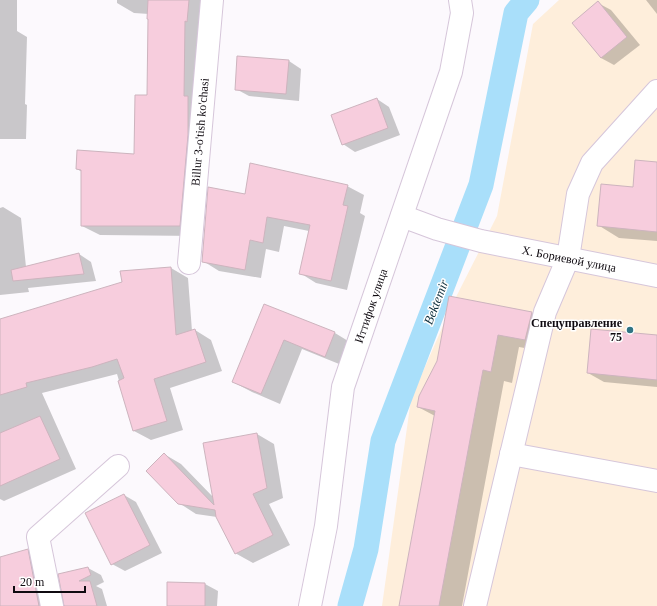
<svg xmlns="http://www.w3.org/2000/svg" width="657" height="606" viewBox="0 0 657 606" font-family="Georgia,serif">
	<rect width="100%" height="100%" fill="#fcf9fd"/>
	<path fill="#feeedb" d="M559,0h98v606h-275l29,-207 41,-94 45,-89 36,-192z"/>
	<g fill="#0003">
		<path d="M0,0h17v31l10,6 -2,67 2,1 -1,34h-26z"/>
		<path d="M117,0h89l-9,236 -97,-1 -18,-9v-54l-5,-3 58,-14 13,-59 1,-82 -15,-1 -17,-10z"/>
		<path d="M646,0h11v14z"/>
		<path d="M598,3l13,7 29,35 -26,20 -13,-7 -28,-35z"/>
		<path d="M289,61l12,8 -2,32 -50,-5 -13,-7z"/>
		<path d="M377,99l12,8 11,28 -45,17 -12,-8z"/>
		<path d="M657,163v78l-38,-3 -21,-13z"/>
		<path d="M347,186l17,9 -4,18 5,3 -18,74 -31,-7 -16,-10 9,-42 -25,-5 -5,26 -13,-3 -5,29 -42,-7 -16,-10 43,-66z"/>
		<path d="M3,207l18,11 5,49 53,-13 12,8 5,19 -68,7 1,4 -29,3v-87z"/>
		<path d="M171,268l17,10 4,53 3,-1 16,10 11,31 -52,17 13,42 -32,10 -17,-9 -17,-57 -75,19 34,76 -72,32 -4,-2v-179l124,-37 -3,-11z"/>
		<path d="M450,297l82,16 21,12 -6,27 -28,-5 -7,36 -8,-2 -42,225h-62l35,-190 -17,-9 20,-45z"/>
		<path d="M265,305l70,28 18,11 -9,22 -42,-17 -22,55 -28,-12 -19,-10z"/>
		<path d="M657,336v51l-53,-5 -16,-9z"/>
		<path d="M257,434l17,10 9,54 -14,6 21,41 -37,18 -18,-10 -18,-36 -21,-3 -17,-11 -15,-49 17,10 33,34z"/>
		<path d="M124,495l12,7 26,51 -37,18 -13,-7z"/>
		<path d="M28,550l12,7 10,49h-50v-48z"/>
		<path d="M88,568l13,7 3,7 -8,4 6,3 5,17h-42l-5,-31z"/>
		<path d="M205,584l13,7 -1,15h-49z"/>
	</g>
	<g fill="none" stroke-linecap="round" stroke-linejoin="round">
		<path stroke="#a9dffa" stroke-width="25" d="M350,606l16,-57 17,-108 98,-256 35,-172 11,-13"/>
	</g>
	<g fill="#f7cddd" stroke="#cdb4be">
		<path d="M148,0h41l-2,22 -2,-1 -1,75h4v39l-8,91h-99v-56l-5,-1 1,-19 57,4 1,-59h12l1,-76h-1z"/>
		<path d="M598,1l29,36 -26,21 -29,-35z"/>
		<path d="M237,56l52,4 -3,34 -51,-4z"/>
		<path d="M377,98l11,30 -46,17 -11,-30z"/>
		<path d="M635,160l22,2v70l-60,-6 4,-42 32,3z"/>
		<path d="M250,163l98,22 -5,20 5,1 -17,75 -32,-7 11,-49 -43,-8 -4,26 -13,-3 -5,30 -43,-8 6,-75 37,7z"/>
		<path d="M79,253l5,21 -71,7 -2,-11z"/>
		<path d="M171,267l5,68 19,-6 11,33 -52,17 13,42 -34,10 -15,-50 6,-3 -7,-19 -25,8 -66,16 1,4 -27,8v-76l122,-37 -2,-11z"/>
		<path d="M449,296l83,16 -7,28 -27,-5 -7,37 -8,-2 -44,236h-40l36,-195 -18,-4 2,-11 18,-35z"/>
		<path d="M264,304l71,28 -10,25 -41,-17 -23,54 -29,-12z"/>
		<path d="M591,329l66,6v45l-70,-7z"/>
		<path d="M40,416l20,43 -60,27v-53z"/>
		<path d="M257,433l10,55 -14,6 20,41 -38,19 -19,-37 -1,-7 -37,-6 -32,-33 18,-18 50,52 -11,-62z"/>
		<path d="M124,494l26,51 -39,20 -26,-52z"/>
		<path d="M28,549l11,57h-39v-49z"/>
		<path d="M88,567l3,8 -12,6h11l7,25h-33l-6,-32z"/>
		<path d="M167,582l38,1v23h-38z"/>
	</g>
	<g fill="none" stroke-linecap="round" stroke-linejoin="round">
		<defs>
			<g id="minor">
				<path d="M402,216l35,13 44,12 176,35"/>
				<path d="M189,263l23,-263"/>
				<path d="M511,454l146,27"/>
				<path d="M52,606l-14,-69 80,-71"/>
				<path d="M310,606l16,-80 17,-139 108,-315 11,-59 -2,-13"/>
				<path d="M475,606l70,-294 23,-54 10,-64 14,-31 65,-72"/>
			</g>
		</defs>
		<use href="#minor" stroke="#d6c6da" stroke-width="24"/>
		<use href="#minor" stroke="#fff" stroke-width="22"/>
	</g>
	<circle fill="#307484" stroke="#fff" stroke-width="1.5" cx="630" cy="330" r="4"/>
	<g text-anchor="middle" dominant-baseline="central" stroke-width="3" stroke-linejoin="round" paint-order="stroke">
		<g font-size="12" fill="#0f0a10" stroke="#fff">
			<text transform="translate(200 132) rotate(-85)">Billur 3-o'tish ko'chasi</text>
			<text transform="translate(569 259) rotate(11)">Х. Бориевой улица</text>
			<text transform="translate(371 306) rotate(-71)">Иттифок улица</text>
		</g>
		<g font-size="12" font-weight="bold" fill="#0f0a10" stroke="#fff" text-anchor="end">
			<text x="622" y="323">Спецуправление<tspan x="622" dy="14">75</tspan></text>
		</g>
		<g font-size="13" font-style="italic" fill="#10313f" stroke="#fff">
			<text transform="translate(436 302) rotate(-69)">Bektemir</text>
		</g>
	</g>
	<path d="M14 586v6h71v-6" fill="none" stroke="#0f0a10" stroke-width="2"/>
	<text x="20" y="586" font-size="12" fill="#0f0a10" stroke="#ffffff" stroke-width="3" paint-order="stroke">20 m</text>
</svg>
